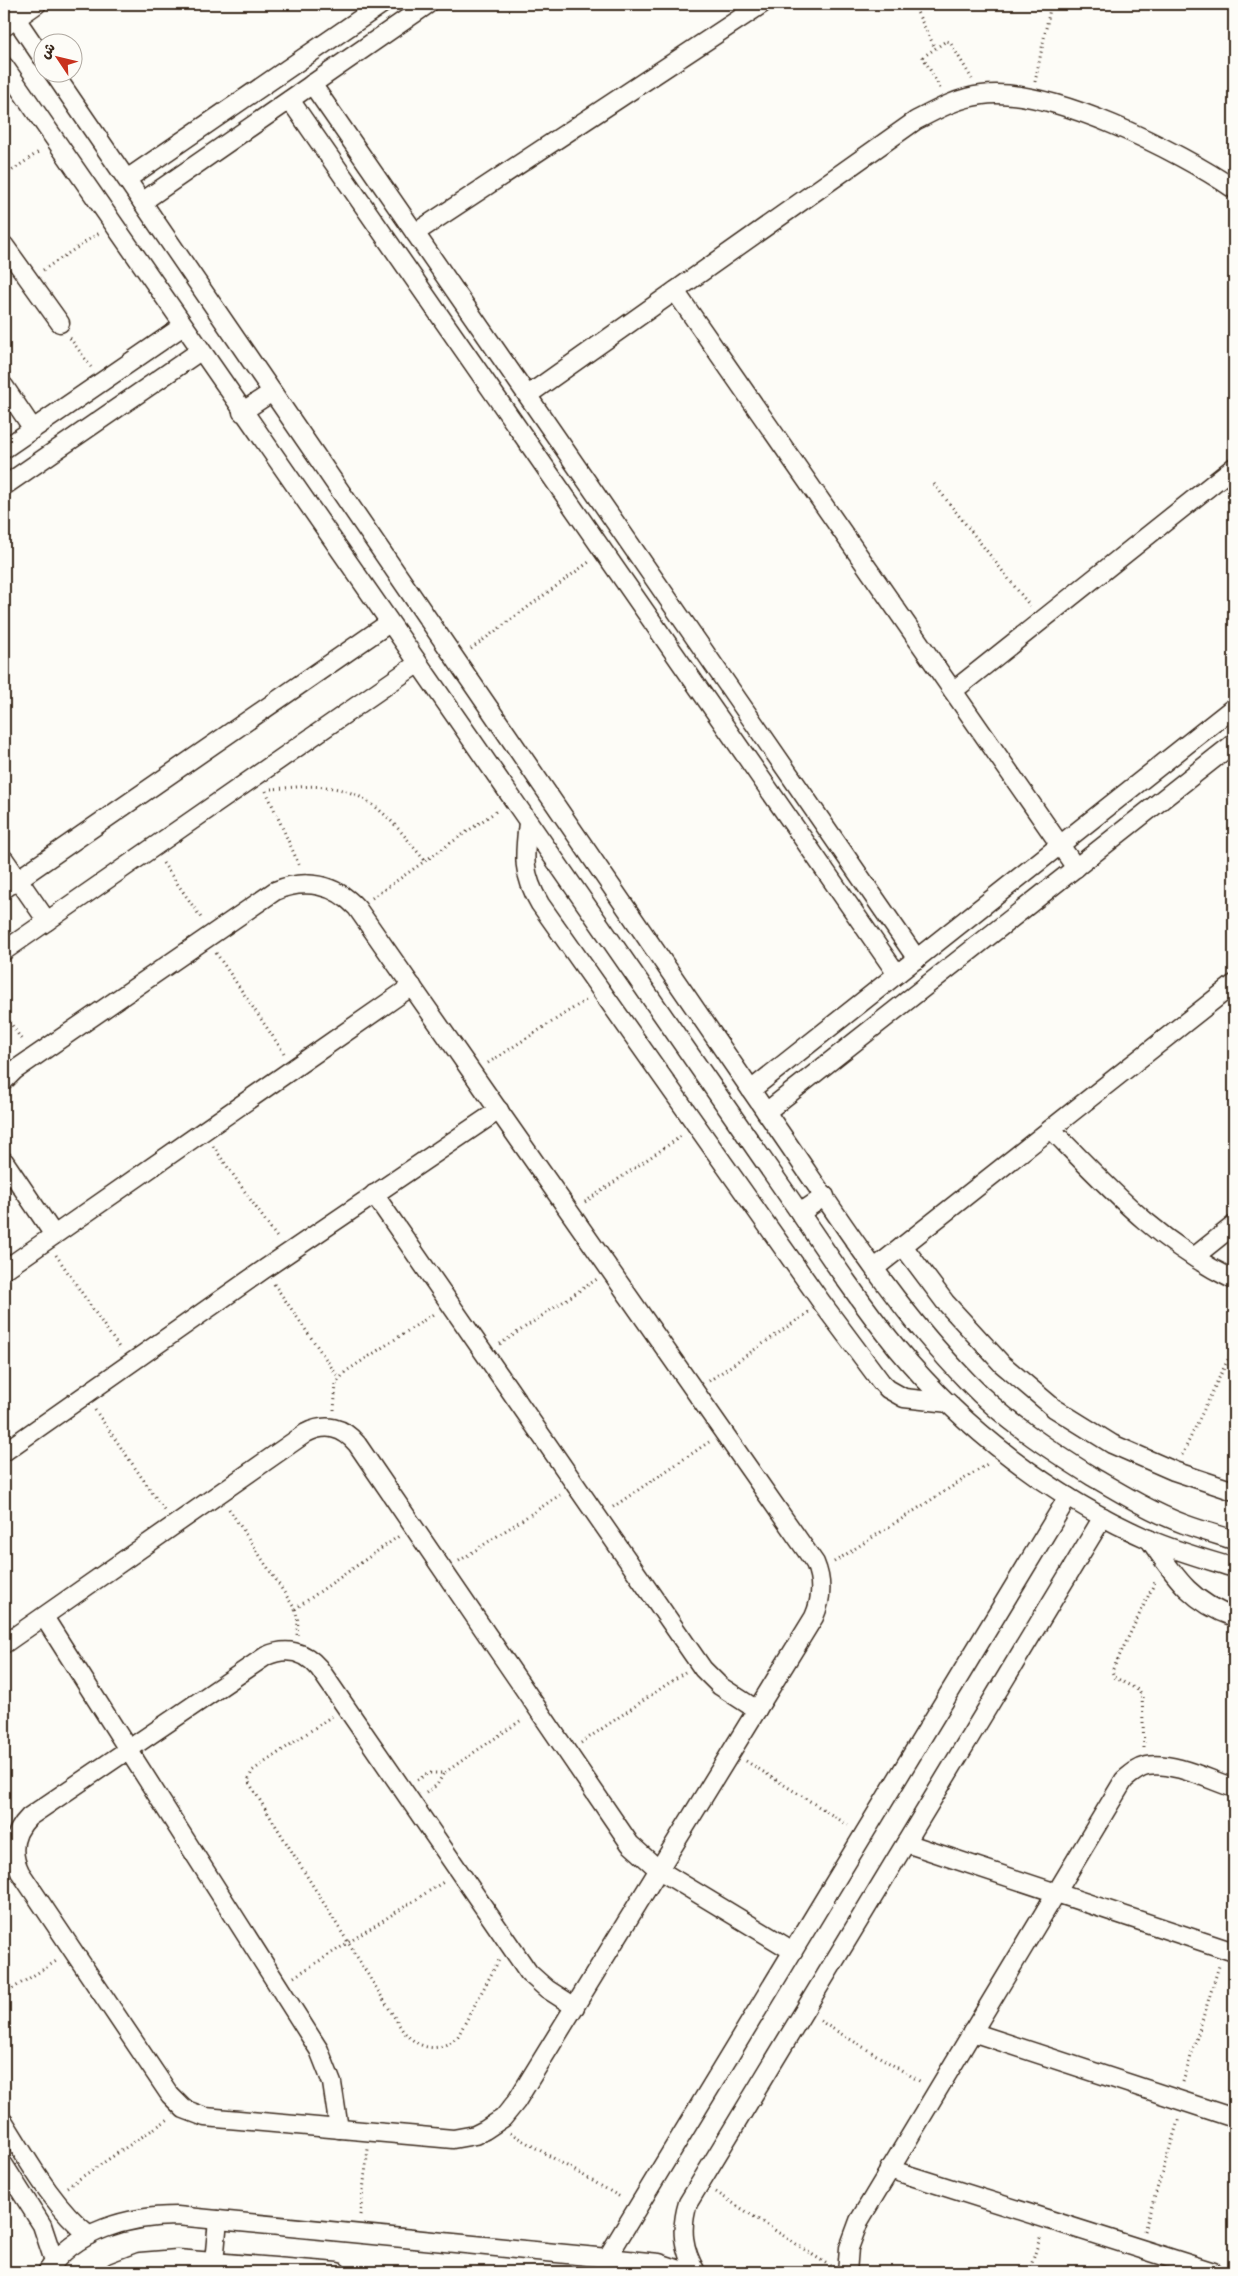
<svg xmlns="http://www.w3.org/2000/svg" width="1238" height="2276" viewBox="0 0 1238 2276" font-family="'Gochi Hand','Playpen Sans Arabic',sans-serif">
	<rect width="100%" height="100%" fill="#fdfcf7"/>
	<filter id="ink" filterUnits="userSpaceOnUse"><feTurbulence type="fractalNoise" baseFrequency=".02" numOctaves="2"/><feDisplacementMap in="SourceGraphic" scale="10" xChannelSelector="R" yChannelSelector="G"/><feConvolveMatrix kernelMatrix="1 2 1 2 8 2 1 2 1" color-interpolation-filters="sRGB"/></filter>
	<g filter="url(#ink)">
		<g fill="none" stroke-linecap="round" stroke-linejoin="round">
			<defs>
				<g id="street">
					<path d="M6,4l36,53"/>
					<path d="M4,27l33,-23"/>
					<path d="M4,66l796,1147c31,46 62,92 97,135 67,81 155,149 251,191 28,12 57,20 86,29"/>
					<path d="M53,72l713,1040c64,91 123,189 201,269 37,39 81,68 126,96 29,17 59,35 91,47 16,6 34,11 50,16"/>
					<path d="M312,84l605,875"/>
					<path d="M290,100l607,874"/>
					<path d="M127,179l255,-175"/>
					<path d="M142,202l286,-198"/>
					<path d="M415,233l347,-229"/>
					<path d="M4,245l56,78"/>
					<path d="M675,291l401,577"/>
					<path d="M4,386l29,43"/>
					<path d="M528,395l387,-274c21,-11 42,-23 67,-26 67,-9 197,56 252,94"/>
					<path d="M242,412l30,-20"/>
					<path d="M4,449l179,-123"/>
					<path d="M4,486l196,-135"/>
					<path d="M953,691l281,-224"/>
					<path d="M528,823c-4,33 -6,51 12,81l282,399 59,79 7,7 16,9 45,5"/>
					<path d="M4,859l43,62"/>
					<path d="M4,889l385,-266"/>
					<path d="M4,951l413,-287"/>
					<path d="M4,1081l11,-11 260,-179c30,-13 60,-7 82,17l458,655c8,19 7,36 -1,54l-298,485 -13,16 -18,12 -10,5 -22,4 -248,-22 -21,-8 -14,-14 -150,-223c-10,-20 -7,-39 9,-55l237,-161c20,-9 39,-5 53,12l210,305 18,16 28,18"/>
					<path d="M751,1090l483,-383"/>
					<path d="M766,1112l468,-369"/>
					<path d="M1051,1129c58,59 107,114 183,151"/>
					<path d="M4,1161l50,74"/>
					<path d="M374,1194l329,475 17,17 37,24"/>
					<path d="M800,1213l25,-17"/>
					<path d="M903,1246l42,56 57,62 52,44 58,36 62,27 60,20"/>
					<path d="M1194,1257l40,-32"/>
					<path d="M875,1268l359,-284"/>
					<path d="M4,1270l408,-284"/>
					<path d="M4,1452l259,-182 236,-160"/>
					<path d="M1149,1539c25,36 42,64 85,78"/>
					<path d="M44,1617l275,433 13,33 7,46"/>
					<path d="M4,1644l302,-211c20,-10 37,-6 51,11l273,400 29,26 134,81"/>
					<path d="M906,1843l328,109"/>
					<path d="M972,2032l262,86"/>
					<path d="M4,2122c25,40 48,83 85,113"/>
					<path d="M4,2165l38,60 12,36"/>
					<path d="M889,2169l325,103"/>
					<path d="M607,2258l461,-761"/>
					<path d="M214,2262l4,-42"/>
					<path d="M47,2272c27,-42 83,-56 130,-56l482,47 27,9"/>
					<path d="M114,2272l26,-10 37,-3 160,13"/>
					<path d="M696,2272c-13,-23 -16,-43 -8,-69l415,-686"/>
					<path d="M847,2272l2,-24 10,-27 265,-441c7,-6 14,-12 23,-14 25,-5 63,14 87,22"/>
				</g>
			</defs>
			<use href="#street" stroke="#3b2a1e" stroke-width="21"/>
			<g stroke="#3b2a1e" stroke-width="3" stroke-dasharray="1 4" stroke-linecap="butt">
				<path d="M913,4l22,44"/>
				<path d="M1035,82l16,-78"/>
				<path d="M940,88l-17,-31 23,-16 4,1 22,37"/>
				<path d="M4,176l36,-25"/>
				<path d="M43,270l56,-37"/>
				<path d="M70,338l21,29"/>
				<path d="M934,484l96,122"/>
				<path d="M471,649l118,-87"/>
				<path d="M271,789c18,-1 36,-4 54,-2 48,4 72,40 100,74"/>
				<path d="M266,791l34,76"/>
				<path d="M163,863l39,56"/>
				<path d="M372,898l126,-88"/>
				<path d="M216,953l68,100"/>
				<path d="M4,1013l19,29"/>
				<path d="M488,1063l98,-63"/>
				<path d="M213,1146l65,93"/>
				<path d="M585,1202l98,-67"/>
				<path d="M56,1255l64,94"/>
				<path d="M274,1284l65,94"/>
				<path d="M500,1344l97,-65"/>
				<path d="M709,1381l100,-69"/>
				<path d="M95,1410l70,101"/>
				<path d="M334,1410l2,-26 9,-12 90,-59"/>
				<path d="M1182,1455l52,-108"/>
				<path d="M613,1507l96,-65"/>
				<path d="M229,1509l66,100 3,12 -1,14"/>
				<path d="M459,1561l101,-66"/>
				<path d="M834,1562l155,-99"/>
				<path d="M295,1609l104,-73"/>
				<path d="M332,1716l-80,55 -4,10 155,250c17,19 36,23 55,5l41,-76"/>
				<path d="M581,1743l104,-71"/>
				<path d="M1144,1748l-2,-52 -4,-6 -24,-13 -2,-6 44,-91"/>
				<path d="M746,1761l102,64"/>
				<path d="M417,1780l12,-7h15l79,-54"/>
				<path d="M426,1793l11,-8 7,-12"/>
				<path d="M294,1977l151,-96"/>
				<path d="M4,1994l54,-34"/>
				<path d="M820,2021l101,61"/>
				<path d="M1183,2082l36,-116"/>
				<path d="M510,2133l112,65"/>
				<path d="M67,2187l103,-69"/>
				<path d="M716,2192l114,74"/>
				<path d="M360,2215l8,-66"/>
				<path d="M1144,2231l35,-113"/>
				<path d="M1029,2272l12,-37"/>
			</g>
			<use href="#street" stroke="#fdfcf7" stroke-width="18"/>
		</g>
	</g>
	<rect width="1238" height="2276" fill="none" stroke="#fdfcf7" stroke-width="20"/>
	<rect x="10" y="10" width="1218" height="2256" fill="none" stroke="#3b2a1e" stroke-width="2" filter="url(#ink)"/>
	<g transform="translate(58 58) rotate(305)"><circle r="24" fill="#fdfcf7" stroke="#afa8a0"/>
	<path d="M0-4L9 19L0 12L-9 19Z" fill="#c8321e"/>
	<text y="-8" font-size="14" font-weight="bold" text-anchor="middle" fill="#3b2a1e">ش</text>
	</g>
</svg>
